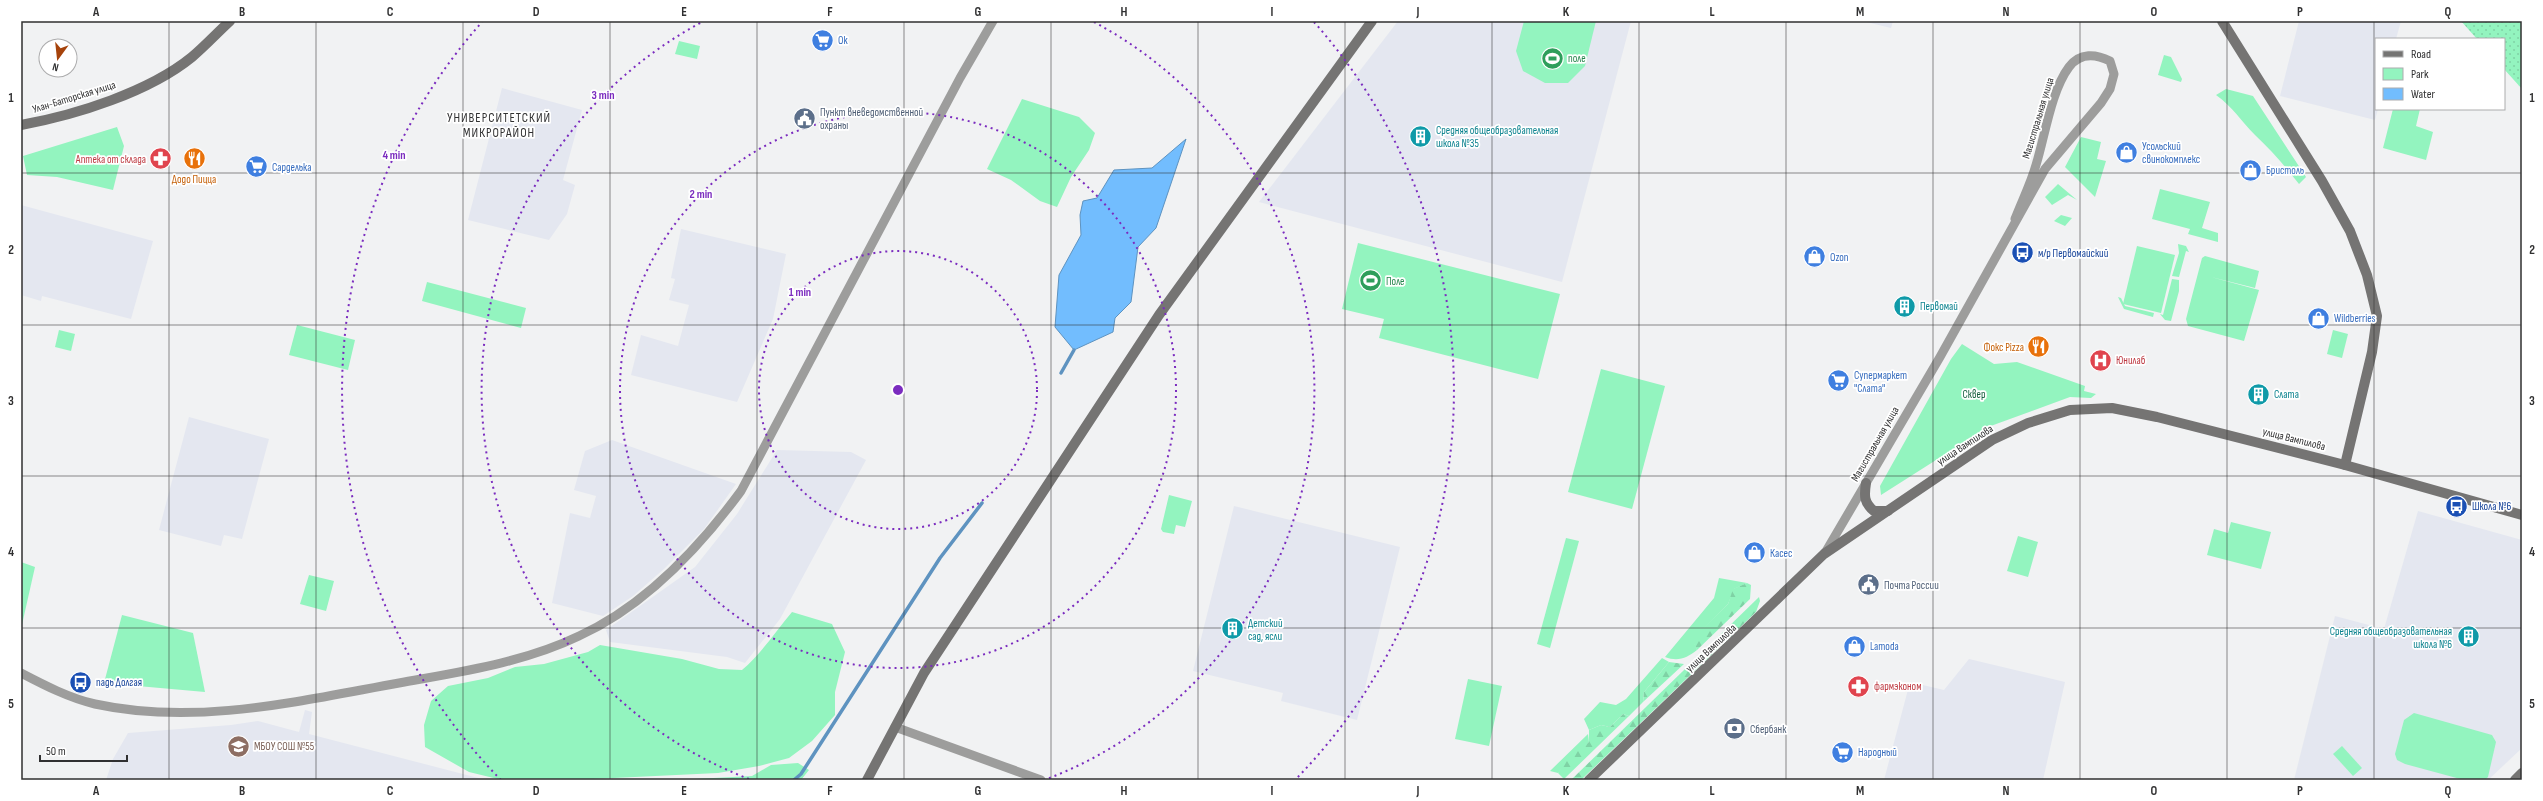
<svg xmlns="http://www.w3.org/2000/svg" width="2543" height="801" viewBox="0 0 2543 801" font-family="'Sofia Sans Condensed',sans-serif">
	<defs>
		<pattern id="forest-firs" width="22" height="20" patternUnits="userSpaceOnUse"><rect width="22" height="20" fill="#93f4bf"/><path d="M5 1l3.5 6h-7zM16 11l3.5 6h-7z" fill="#7fd2a5"/></pattern>
		<pattern id="garden-dots" width="8" height="8" patternUnits="userSpaceOnUse"><rect width="8" height="8" fill="#93f4bf"/><path d="M2 2h.1M6 6h.1" fill="none" stroke="#7fd2a5" stroke-width="1.8" stroke-linecap="round"/></pattern>
	</defs>
	<rect width="100%" height="100%" fill="#f1f2f3"/>
	<g fill="#e4e7f0">
		<path d="M1398,21h233l-69,261 -303,-80z"/>
		<path d="M1862,21h31l-2,7z"/>
		<path d="M2299,21h102l-5,18h-20v70h2l-3,11 -95,-24z"/>
		<path d="M502,88l80,22 -19,70 12,5 -8,29 -18,26 -81,-20z"/>
		<path d="M21,205l132,36 -22,78 -89,-23 -1,5 -20,-6z"/>
		<path d="M681,229l105,25 -13,65 -36,83 -106,-27 10,-40 37,11 11,-41 -20,-5 6,-21 -4,-1z"/>
		<path d="M189,417l80,22 -27,100 -18,-4 -3,11 -62,-16z"/>
		<path d="M612,440l124,44 -32,45 -39,39 -32,28 -30,20 -51,-13 18,-90 20,5 6,-22 -22,-6 11,-39z"/>
		<path d="M777,450l74,2 15,8 -86,159 -35,44 -18,-6 -117,-15 -4,-12 89,-63 42,-53z"/>
		<path d="M1234,506l166,41 -43,173 -76,-19 2,-8 -90,-22z"/>
		<path d="M2418,511l104,29v208l-34,32h-194l41,-164 49,13z"/>
		<path d="M1969,659l96,23 -22,98h-159l26,-98 34,8z"/>
		<path d="M305,710l7,2 -3,22 177,46h-380l7,-21 15,-26 103,-8 27,-4 41,11z"/>
	</g>
	<g fill="#93f4bf">
		<path d="M1524,21h72l-11,45 -17,17h-23l-22,-12 -7,-20z"/>
		<path d="M679,41l21,5 -3,13 -22,-5z"/>
		<path d="M2164,55l7,2 11,22 -1,3 -23,-7z"/>
		<path d="M2226,89l27,7 53,81 -7,7c-14,-18 -28,-34 -44,-49 -15,-15 -21,-27 -39,-40z"/>
		<path d="M1022,99l57,18 16,16 -6,17 -18,27 -14,30 -17,-6 -29,-21 -24,-11z"/>
		<path d="M2393,109h27l-4,17 17,6 -7,28 -43,-12z"/>
		<path d="M117,127l7,19 -11,44 -56,-13 -30,-2 -4,-19z"/>
		<path d="M2081,137l20,5 -4,17 9,2 -11,36 -30,-30z"/>
		<path d="M2058,184l19,16 -9,-5 -16,10 -7,-8z"/>
		<path d="M2160,189l50,13 -8,26 16,5v9l-30,-8 2,-5 -38,-10z"/>
		<path d="M2061,215l11,3 -7,8 -11,-5z"/>
		<path d="M1358,243l202,51 -22,85 -159,-41 5,-19 -42,-10z"/>
		<path d="M2178,244l8,2 3,6 -3,-1 -7,26 -7,-1 7,-23z"/>
		<path d="M2137,246l38,9 -14,58 -38,-9z"/>
		<path d="M2205,256l54,15 -4,17 -44,-11 48,13 -15,51 -56,-15 -2,-7 16,-61z"/>
		<path d="M2172,279l7,1v11l-8,30 -6,-1 -5,-6 3,1z"/>
		<path d="M427,282l99,26 -5,20 -99,-27z"/>
		<path d="M2118,297l3,1 4,8 29,7 -1,4 -29,-8z"/>
		<path d="M297,325l58,15 -7,30 -59,-15z"/>
		<path d="M59,330l16,4 -4,17 -16,-4z"/>
		<path d="M2333,330l15,4 -6,24 -15,-4z"/>
		<path d="M1962,344l32,20 23,-2 68,24 -1,5 12,3 -5,4 -21,-1 -82,30 -107,68 -1,-9 71,-127z"/>
		<path d="M1601,369l64,17 -33,123 -64,-17z"/>
		<path d="M1169,495l23,6 -7,26 -9,-2 -2,9 -11,-2 -2,-3z"/>
		<path d="M2231,522l40,10 -10,37 -54,-14 7,-26 14,4z"/>
		<path d="M2018,536l20,6 -10,35 -21,-6z"/>
		<path d="M1566,538l13,3 -29,107 -13,-4z"/>
		<path d="M21,562l14,5 -14,62z"/>
		<path d="M309,575l25,6 -8,30 -26,-7z"/>
		<path d="M1719,578l28,5 -13,6 -6,15 -35,36 4,10c-10,8 -19,12 -32,7l49,-59z"/>
		<path d="M792,612l40,12 13,28 -10,40v23l-23,26 -23,17 -30,8 -41,7 -146,7h-70l-33,-8 -44,-25 -1,-22 7,-24 17,-15 40,-8 27,-11 29,-3 44,-12 12,-7 82,14 37,10 23,1c20,-17 33,-38 50,-58z"/>
		<path d="M122,615l71,18 12,59 -101,-9z"/>
		<path d="M1662,658l7,4 -25,30 -1,10 -14,14 -6,-2 -13,13 -9,-2 -12,5 -5,-11 16,-17 16,3 10,-6z"/>
		<path d="M1468,679l34,7 -13,60 -34,-7z"/>
		<path d="M2414,713l78,22 4,7 -8,35 -3,3h-21l-59,-16 -8,-4 -2,-6 9,-34z"/>
		<path d="M1588,734l1,8 -21,19 -10,12 -8,-2z"/>
		<path d="M2342,746l20,22 -9,8 -20,-22z"/>
		<path d="M798,763l11,7 -8,10h-126l77,-4 19,-11z"/>
	</g>
	<g fill="url(#forest-firs)">
		<path d="M1747,583l4,2 -1,14 -53,51 -5,-10 36,-36 5,-15z"/>
		<path d="M1759,597l1,4 -4,11 -175,168h-10z"/>
		<path d="M1669,662l15,2 -41,38 1,-10z"/>
		<path d="M1623,714l6,2 -65,63 -6,-6 11,-17 20,-14v-12l12,-5 9,2z"/>
	</g>
	<path fill="url(#garden-dots)" d="M2461,21h61v68l-18,-20v-30h-27z"/>
	<path fill="#72bdfe" stroke="#5e93c0" d="M1186,139l-30,89 -18,19 -7,55 -16,16 -2,14 -39,18 -19,-23 4,-52 22,-40 -1,-20 3,-14 14,-3 17,-28 38,-2z"/>
	<g fill="none" stroke-linecap="round" stroke-linejoin="round">
		<g stroke="#5e93c0" stroke-width="3.5">
			<path d="M1061,373l13,-23"/>
			<path d="M794,780l7,-6 139,-216 42,-55"/>
		</g>
		<g stroke="#9d9d9c" stroke-width="9">
			<path d="M1825,553l115,-196 105,-188 56,-66 9,-14 4,-15 -4,-13c-14,-7 -30,-9 -41,6 -18,24 -24,69 -33,98 -5,18 -14,36 -21,54"/>
			<path d="M21,673c23,12 48,25 74,31 101,22 204,-3 304,-21 60,-11 124,-20 180,-47 66,-30 120,-88 162,-145l219,-413 33,-57"/>
			<path d="M895,727l146,53"/>
		</g>
		<g stroke="#757473" stroke-width="10">
			<path d="M2222,21l100,160 28,50 17,44 10,41 -5,36 -27,113"/>
			<path d="M21,125c55,-10 128,-33 171,-68 13,-11 25,-24 38,-36"/>
			<path d="M1866,483c-2,13 -2,20 8,28h14"/>
			<path d="M867,780l57,-107 235,-358 213,-294"/>
			<path d="M1589,780l235,-226 168,-114 36,-17 42,-13 42,-2 45,9 188,48 177,50"/>
			<path d="M2515,780l7,-7"/>
		</g>
	</g>
	<path fill="none" stroke="#303031" stroke-width="1" stroke-opacity="0.55" d="M169,21v759M316,21v759M463,21v759M610,21v759M757,21v759M904,21v759M1051,21v759M1198,21v759M1345,21v759M1492,21v759M1639,21v759M1786,21v759M1933,21v759M2080,21v759M2227,21v759M2374,21v759M21,173h2501M21,325h2501M21,476h2501M21,628h2501"/>
	<g fill="none" stroke="#7b2cbf" stroke-width="2" stroke-dasharray="2 4">
		<circle cx="898" cy="390" r="139"/>
		<circle cx="898" cy="390" r="278"/>
		<path d="M749 779A417 417 0 0 1 702 22M1094 22A417 417 0 0 1 1047 779"/>
		<path d="M501 780A556 556 0 0 1 482 22M1314 22A556 556 0 0 1 1295 780"/>
	</g>
	<defs>
		<symbol id="supermarket-disc" viewBox="-11 -11 22 22"><circle r="9.5" fill="#3f7fe0" stroke="#fff"/><path d="M-6-5.5h2.5l.6 2H6L4.5 2H-2.5L-4.4-4H-6ZM-1.5 3.2a1.3 1.3 0 1 0 .1 0ZM3 3.2a1.3 1.3 0 1 0 .1 0Z" fill="#fff"/></symbol>
		<symbol id="stadium-disc" viewBox="-11 -11 22 22"><circle r="9.5" fill="#2e9e5b" stroke="#fff"/><path d="M0-5a6.5 5 0 1 0 0 10a6.5 5 0 1 0 0-10ZM-3.5-1.8h7v3.6h-7Z" fill="#fff"/></symbol>
		<symbol id="civic-disc" viewBox="-11 -11 22 22"><circle r="9.5" fill="#5c6f8a" stroke="#fff"/><path d="M-.6-6.5H3V-4.5H.6V-3L4-1V1h2V6H-6V1h2V-1L-.6-3ZM-1.2 2.5V6h2.4V2.5Z" fill="#fff"/></symbol>
		<symbol id="building-disc" viewBox="-11 -11 22 22"><circle r="9.5" fill="#0f9aa8" stroke="#fff"/><path d="M-4-6H4V6H1V3H-1V6H-4ZM-2.5-4.3h1.7v1.8h-1.7ZM.8-4.3h1.7v1.8H.8ZM-2.5-1h1.7V.8h-1.7ZM.8-1h1.7V.8H.8Z" fill="#fff"/></symbol>
		<symbol id="shop-disc" viewBox="-11 -11 22 22"><circle r="9.5" fill="#3f7fe0" stroke="#fff"/><path d="M-5-2.5h2.3a2.7 3.5 0 0 1 5.4 0H5L5.5 6h-11ZM-1.5-2.5h3a1.5 2.3 0 0 0-3 0Z" fill="#fff"/></symbol>
		<symbol id="pharmacy-disc" viewBox="-11 -11 22 22"><circle r="9.5" fill="#e0444e" stroke="#fff"/><path d="M-2-6h4v4h4v4h-4v4h-4v-4h-4v-4h4Z" fill="#fff"/></symbol>
		<symbol id="restaurant-disc" viewBox="-11 -11 22 22"><circle r="9.5" fill="#e8710a" stroke="#fff"/><path d="M-5-6h1v4h1v-4h1v4h1v-4h1v5L-1.5 .5V6h-2V.5L-5-1ZM5-6V6H3V1.5H1.5Q1.5-4 5-6Z" fill="#fff"/></symbol>
		<symbol id="bus-disc" viewBox="-11 -11 22 22"><circle r="9.5" fill="#1a4fb4" stroke="#fff"/><path d="M-5-6H5V4H4V6H2V4H-2V6H-4V4H-5ZM-3.5-4V0h7V-4ZM-3.5 1.2v1.5H-2V1.2ZM2 1.2v1.5H3.5V1.2Z" fill="#fff"/></symbol>
		<symbol id="hospital-disc" viewBox="-11 -11 22 22"><circle r="9.5" fill="#e0444e" stroke="#fff"/><path d="M-5-5h3v3.5h4V-5h3V5h-3V1.5h-4V5h-3Z" fill="#fff"/></symbol>
		<symbol id="bank-disc" viewBox="-11 -11 22 22"><circle r="9.5" fill="#5c6f8a" stroke="#fff"/><path d="M-6-4H6V4H-6ZM0-2.3a2.3 2.3 0 1 0 0 4.6a2.3 2.3 0 1 0 0-4.6Z" fill="#fff"/></symbol>
		<symbol id="school-disc" viewBox="-11 -11 22 22"><circle r="9.5" fill="#8d6e63" stroke="#fff"/><path d="M0-5L7-2L0 1L-7-2ZM-4 1L0 2.5L4 1V4Q0 6-4 4Z" fill="#fff"/></symbol>
	</defs>
	<g fill-rule="evenodd">
		<use href="#supermarket-disc" x="810" y="28" width="25" height="25"/>
		<use href="#stadium-disc" x="1540" y="46" width="25" height="25"/>
		<use href="#civic-disc" x="792" y="106" width="25" height="25"/>
		<use href="#building-disc" x="1408" y="124" width="25" height="25"/>
		<use href="#shop-disc" x="2114" y="140" width="25" height="25"/>
		<use href="#pharmacy-disc" x="148" y="146" width="25" height="25"/>
		<use href="#restaurant-disc" x="182" y="146" width="25" height="25"/>
		<use href="#supermarket-disc" x="244" y="154" width="25" height="25"/>
		<use href="#shop-disc" x="2238" y="158" width="25" height="25"/>
		<use href="#bus-disc" x="2010" y="240" width="25" height="25"/>
		<use href="#shop-disc" x="1802" y="244" width="25" height="25"/>
		<use href="#stadium-disc" x="1358" y="268" width="25" height="25"/>
		<use href="#building-disc" x="1892" y="294" width="25" height="25"/>
		<use href="#shop-disc" x="2306" y="306" width="25" height="25"/>
		<use href="#restaurant-disc" x="2026" y="334" width="25" height="25"/>
		<use href="#hospital-disc" x="2088" y="348" width="25" height="25"/>
		<use href="#supermarket-disc" x="1826" y="368" width="25" height="25"/>
		<use href="#building-disc" x="2246" y="382" width="25" height="25"/>
		<use href="#bus-disc" x="2444" y="494" width="25" height="25"/>
		<use href="#shop-disc" x="1742" y="540" width="25" height="25"/>
		<use href="#civic-disc" x="1856" y="572" width="25" height="25"/>
		<use href="#building-disc" x="1220" y="616" width="25" height="25"/>
		<use href="#building-disc" x="2456" y="624" width="25" height="25"/>
		<use href="#shop-disc" x="1842" y="634" width="25" height="25"/>
		<use href="#bus-disc" x="68" y="670" width="25" height="25"/>
		<use href="#pharmacy-disc" x="1846" y="674" width="25" height="25"/>
		<use href="#bank-disc" x="1722" y="716" width="25" height="25"/>
		<use href="#school-disc" x="226" y="734" width="25" height="25"/>
		<use href="#supermarket-disc" x="1830" y="740" width="25" height="25"/>
	</g>
	<g text-anchor="middle" dominant-baseline="central" stroke-width="3.5" stroke-linejoin="round" paint-order="stroke">
		<g font-size="11" fill="#366cbe" stroke="#fff" text-anchor="start">
			<text x="838" y="40">Ok</text>
			<text x="2142" y="146">Усольский<tspan x="2142" dy="13">свинокомплекс</tspan></text>
			<text x="272" y="167">Сарделька</text>
			<text x="2266" y="170">Бристоль</text>
			<text x="1830" y="257">Ozon</text>
			<text x="2334" y="318">Wildberries</text>
			<text x="1854" y="375">Супермаркет<tspan x="1854" dy="13">"Слата"</tspan></text>
			<text x="1770" y="553">Касес</text>
			<text x="1870" y="646">Lamoda</text>
			<text x="1858" y="752">Народный</text>
		</g>
		<g font-size="11" fill="#27864d" stroke="#fff" text-anchor="start">
			<text x="1568" y="58">поле</text>
			<text x="1386" y="281">Поле</text>
		</g>
		<g font-size="11" fill="#303031" stroke="#fff">
			<text transform="translate(74 97) rotate(-17)">Улан-Баторская улица</text>
			<text transform="translate(2038 118) rotate(-73)">Магистральная улица</text>
			<text transform="translate(2294 439) rotate(14)">улица Вампилова</text>
			<text transform="translate(1875 444) rotate(-60)">Магистральная улица</text>
			<text transform="translate(1965 445) rotate(-33)">улица Вампилова</text>
			<text transform="translate(1711 648) rotate(-43)">улица Вампилова</text>
		</g>
		<g font-size="11" fill="#4e5e75" stroke="#fff" text-anchor="start">
			<text x="820" y="112">Пункт вневедомственной<tspan x="820" dy="13">охраны</tspan></text>
			<text x="1884" y="585">Почта России</text>
			<text x="1750" y="729">Сбербанк</text>
		</g>
		<g font-size="11" fill="#0d838f" stroke="#fff" text-anchor="start">
			<text x="1436" y="130">Средняя общеобразовательная<tspan x="1436" dy="13">школа №35</tspan></text>
			<text x="1920" y="306">Первомай</text>
			<text x="2274" y="394">Слата</text>
			<text x="1248" y="623">Детский<tspan x="1248" dy="13">сад, ясли</tspan></text>
			<text x="2452" y="631" text-anchor="end">Средняя общеобразовательная<tspan x="2452" dy="13">школа №6</tspan></text>
		</g>
		<g font-size="11" fill="#be3a42" stroke="#fff" text-anchor="start">
			<text x="146" y="159" text-anchor="end">Аптека от склада</text>
			<text x="2116" y="360">Юнилаб</text>
			<text x="1874" y="686">фармэконом</text>
		</g>
		<g font-size="11" fill="#c56008" stroke="#fff">
			<text x="194" y="179">Додо Пицца</text>
			<text x="2024" y="347" text-anchor="end">Фокс Pizza</text>
		</g>
		<g font-size="11" fill="#164399" stroke="#fff" text-anchor="start">
			<text x="2038" y="253">м/р Первомайский</text>
			<text x="2472" y="506">Школа №6</text>
			<text x="96" y="682">падь Долгая</text>
		</g>
		<g font-size="11" fill="#145e3d" stroke="#fff">
			<text x="1974" y="394">Сквер</text>
		</g>
		<g font-size="11" fill="#785e54" stroke="#fff" text-anchor="start">
			<text x="254" y="746">МБОУ СОШ №55</text>
		</g>
		<g font-size="13" letter-spacing="1" fill="#303031" stroke="#fff">
			<text x="499" y="118">УНИВЕРСИТЕТСКИЙ<tspan x="499" dy="15">МИКРОРАЙОН</tspan></text>
		</g>
	</g>
	<circle cx="898" cy="390" r="6" fill="#7b2cbf" stroke="#fff" stroke-width="2"/>
	<g font-size="12" text-anchor="middle" font-weight="bold" fill="#7b2cbf" stroke="#fff" stroke-width="3.5" stroke-linejoin="round" paint-order="stroke">
		<text x="603" y="99">3 min</text>
		<text x="394" y="159">4 min</text>
		<text x="701" y="198">2 min</text>
		<text x="800" y="296">1 min</text>
	</g>
	<rect width="2543" height="801" fill="none" stroke="#ffffff" stroke-width="44"/>
	<rect x="2375" y="38" width="130" height="72" fill="#ffffff" stroke="#acacad"/>
	<rect x="2383" y="51" width="20" height="6" fill="#757473" stroke="#acacad"/>
	<text x="2411" y="58" font-size="12" fill="#303031">Road</text>
	<rect x="2383" y="68" width="20" height="12" fill="#93f4bf" stroke="#acacad"/>
	<text x="2411" y="78" font-size="12" fill="#303031">Park</text>
	<rect x="2383" y="88" width="20" height="12" fill="#72bdfe" stroke="#acacad"/>
	<text x="2411" y="98" font-size="12" fill="#303031">Water</text>
	<g transform="translate(58 58) rotate(195)"><circle r="19" fill="#ffffff" stroke="#acacad"/>
	<path d="M0-3L7 15L0 10L-7 15Z" fill="#a6430b"/>
	<text y="-6" font-size="11" font-weight="bold" text-anchor="middle" fill="#303031">N</text>
	</g>
	<path d="M40 755v6h87v-6" fill="none" stroke="#303031" stroke-width="2"/>
	<text x="46" y="755" font-size="12" fill="#303031" stroke="#ffffff" stroke-width="3" paint-order="stroke">50 m</text>
	<rect x="22" y="22" width="2499" height="757" fill="none" stroke="#303031" stroke-width="1.5"/>
	<g font-size="13" text-anchor="middle" font-weight="bold" fill="#303031">
		<text x="96" y="16">A</text>
		<text x="242" y="16">B</text>
		<text x="390" y="16">C</text>
		<text x="536" y="16">D</text>
		<text x="684" y="16">E</text>
		<text x="830" y="16">F</text>
		<text x="978" y="16">G</text>
		<text x="1124" y="16">H</text>
		<text x="1272" y="16">I</text>
		<text x="1418" y="16">J</text>
		<text x="1566" y="16">K</text>
		<text x="1712" y="16">L</text>
		<text x="1860" y="16">M</text>
		<text x="2006" y="16">N</text>
		<text x="2154" y="16">O</text>
		<text x="2300" y="16">P</text>
		<text x="2448" y="16">Q</text>
		<text x="11" y="102">1</text>
		<text x="2532" y="102">1</text>
		<text x="11" y="254">2</text>
		<text x="2532" y="254">2</text>
		<text x="11" y="405">3</text>
		<text x="2532" y="405">3</text>
		<text x="11" y="556">4</text>
		<text x="2532" y="556">4</text>
		<text x="11" y="708">5</text>
		<text x="2532" y="708">5</text>
		<text x="96" y="795">A</text>
		<text x="242" y="795">B</text>
		<text x="390" y="795">C</text>
		<text x="536" y="795">D</text>
		<text x="684" y="795">E</text>
		<text x="830" y="795">F</text>
		<text x="978" y="795">G</text>
		<text x="1124" y="795">H</text>
		<text x="1272" y="795">I</text>
		<text x="1418" y="795">J</text>
		<text x="1566" y="795">K</text>
		<text x="1712" y="795">L</text>
		<text x="1860" y="795">M</text>
		<text x="2006" y="795">N</text>
		<text x="2154" y="795">O</text>
		<text x="2300" y="795">P</text>
		<text x="2448" y="795">Q</text>
	</g>
</svg>
